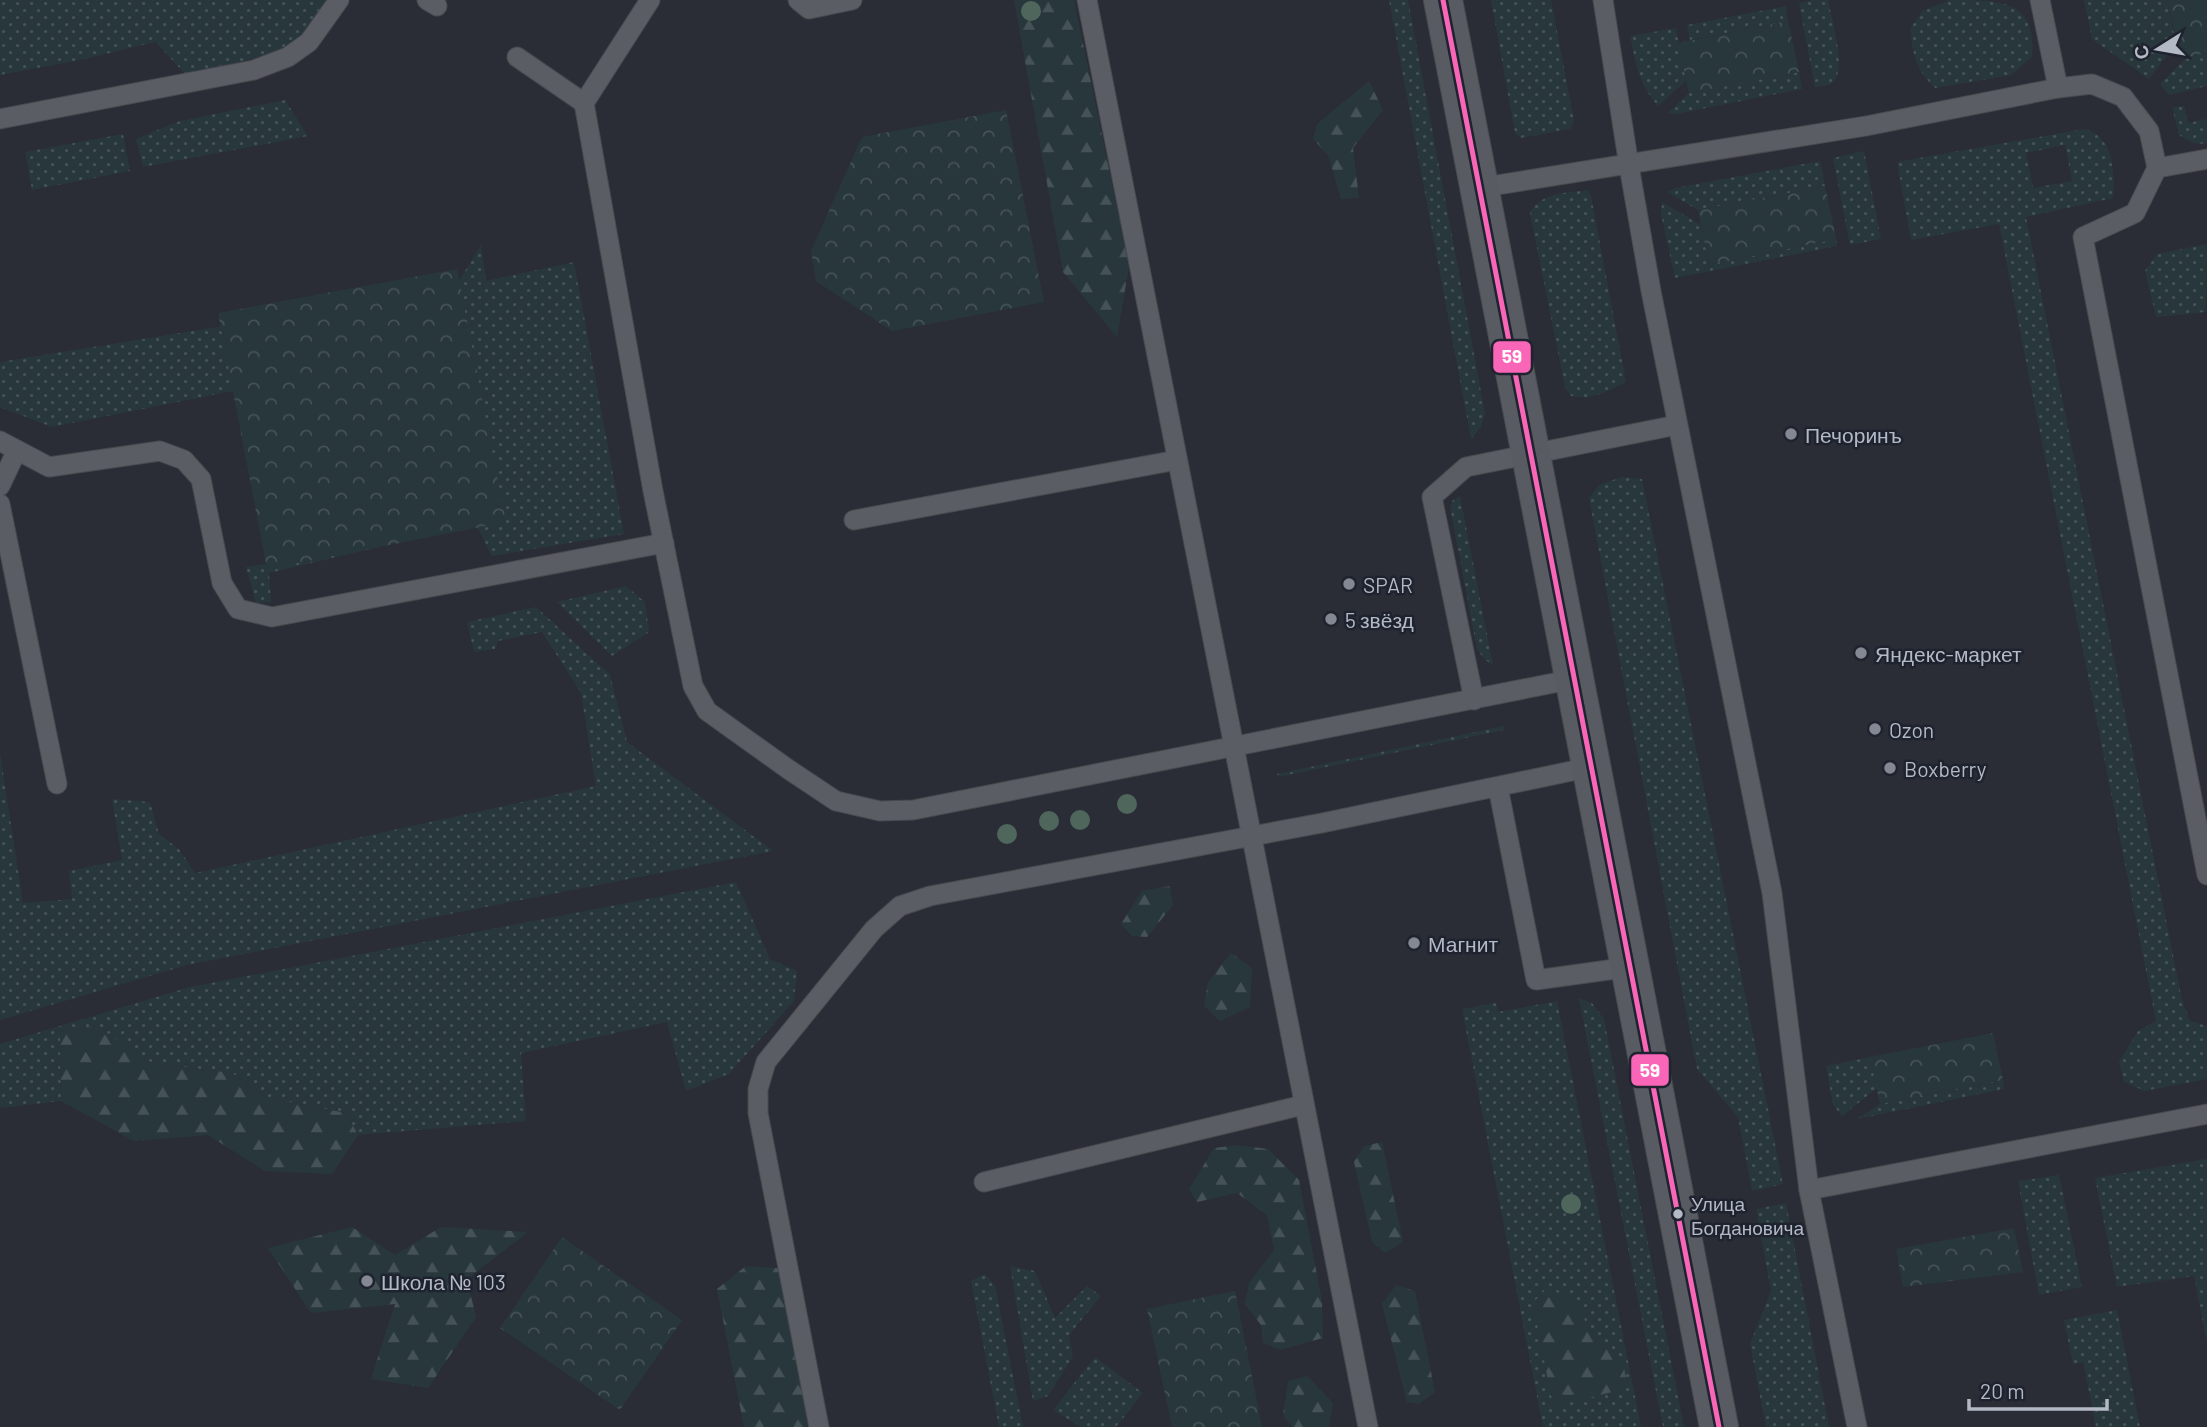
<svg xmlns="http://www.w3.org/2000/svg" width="2207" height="1427" viewBox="0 0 2207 1427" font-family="Barlow,sans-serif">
	<defs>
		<pattern id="grass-dots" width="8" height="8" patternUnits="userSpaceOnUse" patternTransform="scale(1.75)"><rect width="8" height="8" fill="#28373b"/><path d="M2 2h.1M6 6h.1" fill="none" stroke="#455256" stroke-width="1.8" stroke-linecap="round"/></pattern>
		<pattern id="forest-firs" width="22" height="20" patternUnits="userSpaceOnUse" patternTransform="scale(1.75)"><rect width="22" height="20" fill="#28373b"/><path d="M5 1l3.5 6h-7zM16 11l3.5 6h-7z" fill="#455256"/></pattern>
		<pattern id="park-crowns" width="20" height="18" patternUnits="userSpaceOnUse" patternTransform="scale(1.75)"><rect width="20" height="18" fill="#28373b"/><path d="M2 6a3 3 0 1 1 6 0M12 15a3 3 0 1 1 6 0" fill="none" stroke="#455256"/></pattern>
	</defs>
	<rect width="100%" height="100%" fill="#2a2d35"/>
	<g fill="url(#grass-dots)" fill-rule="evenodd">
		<path d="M0,0h332l-19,27 -36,26 -91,22 -30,-33 -76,18 -80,15z"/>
		<path d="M1389,0h19l77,413 -4,14 -10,12z"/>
		<path d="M1491,0h60l23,121 -4,8 -49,9 -6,-5z"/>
		<path d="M1813,0h15c3,17 21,74 3,84 -4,2 -11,2 -16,3l-16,-84z"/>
		<path d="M1950,0c53,0 86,0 82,57l-21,18 -76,13c-19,-18 -22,-32 -25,-59l12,-18z"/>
		<path d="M2084,0h83l9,44 -27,35 -57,-40z"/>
		<path d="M1786,6l2,15 -98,19 -3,-15z"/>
		<path d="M1676,28l10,53 -28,25c-21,-26 -21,-38 -28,-70z"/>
		<path d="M2207,53v33l-38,9 -9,-11 27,-27z"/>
		<path d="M1799,72l3,17 -126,25 -8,-1 21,-20z"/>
		<path d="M285,100l23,36 -165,31 -7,-28 44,-18z"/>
		<path d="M2184,106l4,17 19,-4v25l-15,-1 -13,-8 -7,-28z"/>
		<path d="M2084,129c30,7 31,43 29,69l-87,19 156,783 8,21 17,5v53l-63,12 -20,-10 -5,-19 19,-31 18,-10 -157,-797 -88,16 -14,-78zM2065,145l7,36 -39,7 -7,-35z"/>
		<path d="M123,134l7,37 -98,19 -7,-38z"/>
		<path d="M1864,151l17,88 -31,6 -17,-87z"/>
		<path d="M1820,161l5,25 -127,24 -31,-18 8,-4z"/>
		<path d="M1588,190l3,6 35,186c-19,9 -33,19 -55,14l-6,-9 -35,-174c10,-21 37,-20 58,-23z"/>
		<path d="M1662,202l39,23 8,40 127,-26 1,7 -162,32 -14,-64z"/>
		<path d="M2207,244l-1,68 -50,5 -11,-46 12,-17z"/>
		<path d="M481,245l5,36 88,-19 50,272 -132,22 -16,-32 -207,49 2,29 -15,1 -10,-36 34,-5 -37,-173 -191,38 -52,-20v-45l454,-73z"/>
		<path d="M1621,477l21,2 141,705 -31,7 -14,-74 -41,-48 -108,-571 10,-13z"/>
		<path d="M1460,496l33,169 -9,-6 -7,-10 -27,-142 3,-7z"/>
		<path d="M626,586l19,16 4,30 -37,24 -55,-54z"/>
		<path d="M536,607l74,68 17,67 146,109 -586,114 -187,55v-267l23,150 49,-4 -3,-28 53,-11 -10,-61 38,3 9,32 20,15 16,24 401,-87 -15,-93 -39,-61 -44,9 -3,8 -21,3 -7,-30z"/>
		<path d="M1504,726v4l-226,47 -1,-3z"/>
		<path d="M736,882l34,77 27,12 -3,30 -65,73 -43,17 -19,-69 -146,31 5,68 -168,14 -12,-22 -78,-15 -36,-25 -80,-10 -56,-37 -36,5 1,70 -61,7v-64l190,-57z"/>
		<path d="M1579,998l13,5 12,16 80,408h-21z"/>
		<path d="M1557,1001l84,426h-98l-81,-418 34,-6 2,9z"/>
		<path d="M1870,1057l7,31 -35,28 -9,-11 -7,-39z"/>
		<path d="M2003,1080l1,9 -147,30 23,-15z"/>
		<path d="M2207,1159v185l-13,-68 -77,11 -22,-109z"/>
		<path d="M2059,1175l23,112 -43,8 -21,-114z"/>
		<path d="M1786,1203l43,224h-63l-16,-83 21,-53 -15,-82z"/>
		<path d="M1010,1266l25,5 20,47 32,-32 14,10 -32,39 4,21 -25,40 -15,5z"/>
		<path d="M985,1274l10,12 28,141h-24l-28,-146z"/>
		<path d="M2117,1310l23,117h-44l-13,-65 -10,2 -9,-44z"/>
		<path d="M1095,1357l48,36 -27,34h-35l-28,-17z"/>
	</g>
	<g fill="url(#forest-firs)">
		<path d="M1014,0h60l55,266 -12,71 -54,-65z"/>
		<path d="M1369,81l14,29 -30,38 6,50 -18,1 -13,-44 -15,-16 4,-15z"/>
		<path d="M1170,886l3,19 -26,32 -15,-1 -11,-12 21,-33z"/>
		<path d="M1231,953l21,15 -2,39 -30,14 -16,-15 4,-24z"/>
		<path d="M97,1026l55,37 80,10 36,25 78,15 12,22 -26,39 -67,-3 -57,-36 -74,6 -73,-40 -1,-70z"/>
		<path d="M1382,1142l21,100 -18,11 -13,-11 -18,-80 10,-16z"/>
		<path d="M1238,1145l30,4 31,31 23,121 1,37 -43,12 -17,-7 -2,-18 -16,-21 4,-21 25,-33 -7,-35 -30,-22 -40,9 -8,-13 25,-41z"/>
		<path d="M352,1227l43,28 46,-28 87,5 -61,47 9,38 -48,71 -57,-9 24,-75 -84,9 -43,-65z"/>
		<path d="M746,1266l32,2 33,159h-67l-27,-138z"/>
		<path d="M1396,1285l19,6 20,101 -16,12 -12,-2 -25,-98z"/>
		<path d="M1547,1288l28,12 18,37 29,21 6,30 -72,18 -5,-10 -18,-93z"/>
		<path d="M1307,1376l26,27 -4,24h-37l-9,-12 5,-34z"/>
	</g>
	<g fill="url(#park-crowns)">
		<path d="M2167,0h40v53l-20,4 -8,-5z"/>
		<path d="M1788,21l11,51 -110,21 -11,-50z"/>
		<path d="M1006,110l38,192 -152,29 -76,-50 -5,-30 51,-114z"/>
		<path d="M1825,186l11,53 -127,26 -11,-55z"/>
		<path d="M457,269l49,253 -239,47 -49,-256z"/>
		<path d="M1993,1033l10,47 -123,24 -10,-47z"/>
		<path d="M2014,1228l9,44 -120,15 -7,-38z"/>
		<path d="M562,1237l120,83 -62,90 -120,-82z"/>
		<path d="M1235,1291l27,136h-90l-25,-118z"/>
	</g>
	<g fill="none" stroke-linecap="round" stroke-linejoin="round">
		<defs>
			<g id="lane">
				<path d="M427,0l10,6"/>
				<path d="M650,0l-66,103 69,388 40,195 14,25 81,58 48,32 44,10 33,-1 661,-131"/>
				<path d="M798,0l11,9 43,-9"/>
				<path d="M1087,0l281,1427"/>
				<path d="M1603,0l26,166 22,125 121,602 37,297 398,-76"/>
				<path d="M2040,0l18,88 34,-4 31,13 26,34 8,37 -22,45 -52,24 124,638"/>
				<path d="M517,57l67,46"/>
				<path d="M0,119l254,-49 34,-13 21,-15 30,-42"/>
				<path d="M2157,168l50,-9"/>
				<path d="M1478,188l388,-62 192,-38"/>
				<path d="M0,441l49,26 111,-16 24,9 17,19 21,104 16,26 34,8 392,-74"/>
				<path d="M0,486l17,-36"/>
				<path d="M0,504l57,280"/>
				<path d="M854,520l323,-60"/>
				<path d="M1474,700l-42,-203 34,-30 211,-42"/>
				<path d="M1498,787l38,193 94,-13"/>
				<path d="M984,1182l319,-77"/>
				<path d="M1809,1190l48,237"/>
				<path d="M819,1427l-61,-314v-24l8,-27 108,-133 26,-23 30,-10 392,-73 269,-56"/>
			</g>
			<path id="secondary" d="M1443,0l276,1427"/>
		</defs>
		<use href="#lane" stroke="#484a4f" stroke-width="21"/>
		<use href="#secondary" stroke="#484a4f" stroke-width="40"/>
		<use href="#lane" stroke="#5a5d64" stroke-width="19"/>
		<use href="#secondary" stroke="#585b62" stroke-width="38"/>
		<defs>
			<path id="bus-1" d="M1443,0l276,1427"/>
		</defs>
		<use href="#bus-1" stroke="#1e232f" stroke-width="10"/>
		<use href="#bus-1" stroke="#fa66b7" stroke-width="5"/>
	</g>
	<g fill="#4f665c">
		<circle cx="1031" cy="11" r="10"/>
		<circle cx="1127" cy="804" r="10"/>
		<circle cx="1080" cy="820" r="10"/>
		<circle cx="1049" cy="821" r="10"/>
		<circle cx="1007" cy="834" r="10"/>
		<circle cx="1571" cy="1204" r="10"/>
	</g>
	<g fill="#848893" stroke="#1e232f" stroke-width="2.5">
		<circle cx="1791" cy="434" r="7"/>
		<circle cx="1349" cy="584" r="7"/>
		<circle cx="1331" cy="619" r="7"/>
		<circle cx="1861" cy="653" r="7"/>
		<circle cx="1875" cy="729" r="7"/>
		<circle cx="1890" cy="768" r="7"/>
		<circle cx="1414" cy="943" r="7"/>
		<circle cx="367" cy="1281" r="7"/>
	</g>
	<circle fill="#b4b9c6" stroke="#1e232f" stroke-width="2.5" cx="1678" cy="1214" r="6"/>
	<g text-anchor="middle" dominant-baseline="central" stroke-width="5" stroke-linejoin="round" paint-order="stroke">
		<g font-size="19" fill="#b4b9c6" stroke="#1e232f" text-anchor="start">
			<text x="1691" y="1203">Улица<tspan x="1691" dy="24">Богдановича</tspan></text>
		</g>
		<g font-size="21" fill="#b4b9c6" stroke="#1e232f" text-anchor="start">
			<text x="1805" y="434">Печоринъ</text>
			<text x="1363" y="584">SPAR</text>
			<text x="1345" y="619">5 звёзд</text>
			<text x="1875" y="653">Яндекс-маркет</text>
			<text x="1889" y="729">Ozon</text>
			<text x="1904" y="768">Boxberry</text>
			<text x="1428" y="943">Магнит</text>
			<text x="381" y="1281">Школа № 103</text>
		</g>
	</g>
	<g stroke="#1e232f" stroke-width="2.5">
		<rect x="1492" y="340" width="40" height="34" rx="7" fill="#fa66b7"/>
		<rect x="1630" y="1053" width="40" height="34" rx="7" fill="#fa66b7"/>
	</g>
	<g font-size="19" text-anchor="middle" font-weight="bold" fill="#fff">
		<text x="1512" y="363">59</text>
		<text x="1650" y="1077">59</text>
	</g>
	<g transform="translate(2158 49) rotate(259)" stroke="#1e232f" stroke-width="5" paint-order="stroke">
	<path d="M0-5L12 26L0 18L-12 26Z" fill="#b4b9c6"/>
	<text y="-10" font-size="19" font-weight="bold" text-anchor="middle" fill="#b4b9c6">С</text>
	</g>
	<path d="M1969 1399v10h138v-10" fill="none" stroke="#b4b9c6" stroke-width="3.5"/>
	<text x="1980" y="1399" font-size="21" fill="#b4b9c6" stroke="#1e232f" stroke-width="5" paint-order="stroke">20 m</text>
</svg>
